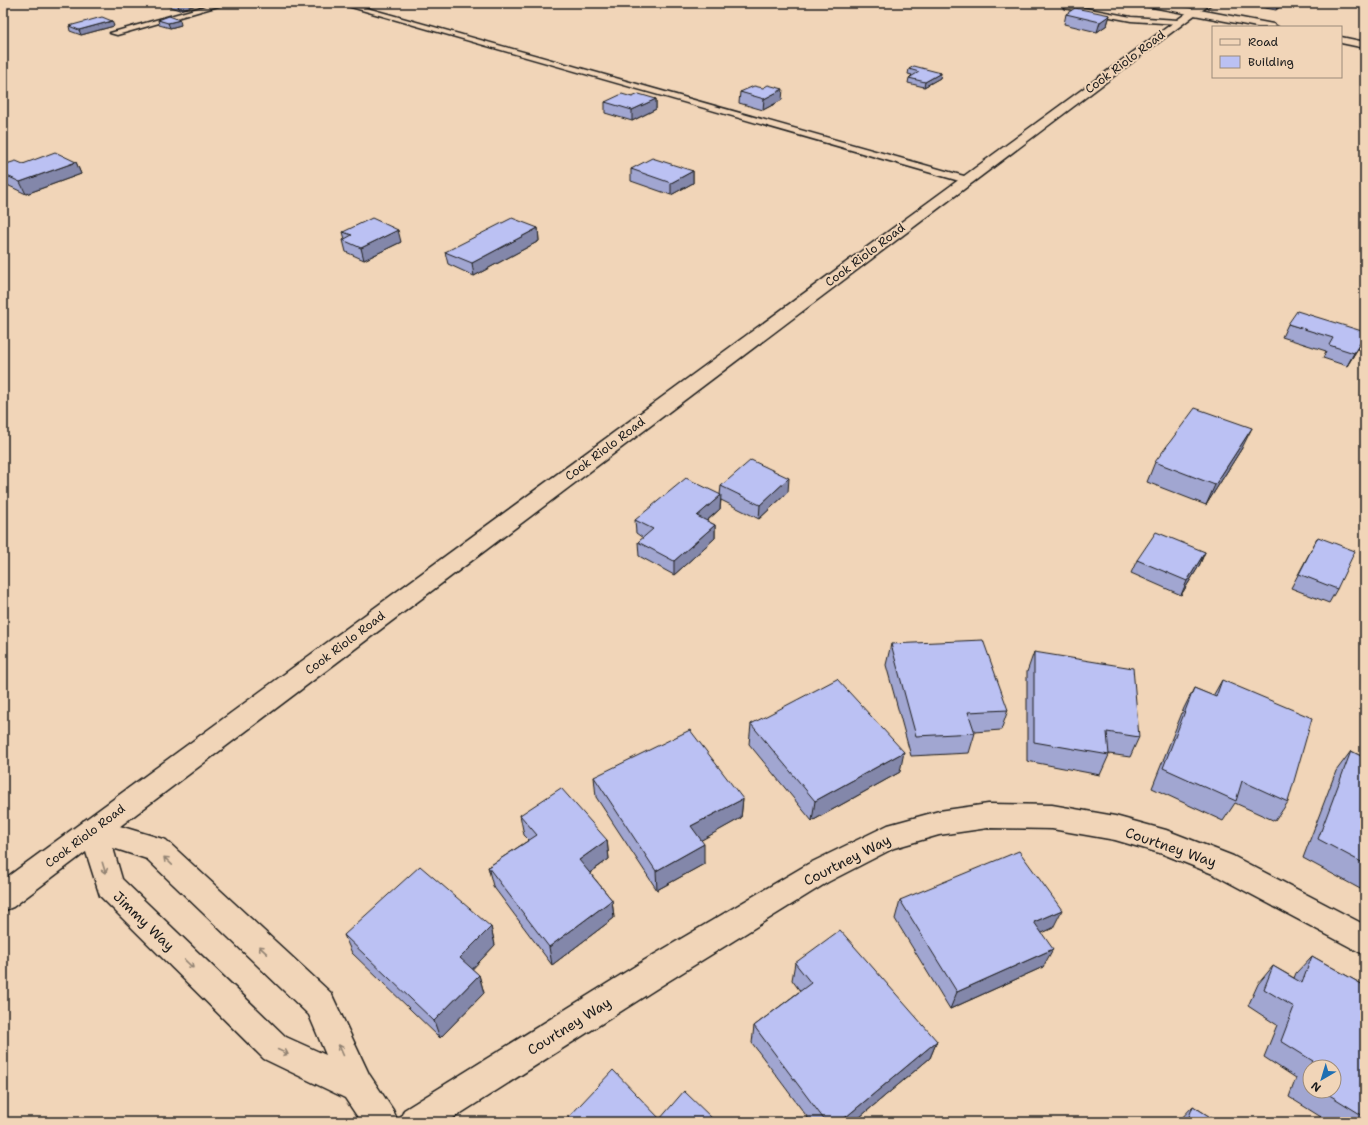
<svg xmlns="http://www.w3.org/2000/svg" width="1368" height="1125" viewBox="0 0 1368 1125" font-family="'Shantell Sans',sans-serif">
	<rect width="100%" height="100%" fill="#f1d5b8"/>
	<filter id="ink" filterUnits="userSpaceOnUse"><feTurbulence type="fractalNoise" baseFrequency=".025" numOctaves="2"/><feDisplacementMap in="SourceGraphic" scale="8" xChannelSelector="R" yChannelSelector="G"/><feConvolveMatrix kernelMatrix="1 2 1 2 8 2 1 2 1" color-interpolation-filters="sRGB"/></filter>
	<g filter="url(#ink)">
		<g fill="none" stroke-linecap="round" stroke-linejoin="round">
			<defs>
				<g id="service">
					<path d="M216,3h13l-112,32 -7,-2z"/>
					<path d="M337,3h12l622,175 1,2 -1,2h-8z"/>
					<path d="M1064,4l67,13 47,3 4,2 -4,2 -47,-3 -67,-13z"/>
				</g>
				<g id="minor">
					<path d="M1201,3h12l-17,11h-8l-1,-2z"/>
					<path d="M988,804l64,1 63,11 51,14 67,26 132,69v30l-152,-81 -50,-20 -48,-14 -63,-11 -64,-1 -49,7 -45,13 -66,34 -161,100 -220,140h-48l5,-12 241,-150 163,-96 80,-39 51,-14z"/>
					<path d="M93,818l73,22 165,153 38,81 24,36 5,12h-37l-16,-24 -81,-39 -164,-163 -21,-66 4,-9zM113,848l34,11 162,156 17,40 -40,-18 -164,-158z"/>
				</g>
				<path id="tertiary" d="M1192,9l4,1 1,2 -1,2 -1183,893 -10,4v-31z"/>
				<g id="secondary">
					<path d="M1142,3h21l110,21 5,3h-21l-110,-21z"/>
					<path d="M1341,37l24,5v6l-24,-5z"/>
				</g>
			</defs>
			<use href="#service" stroke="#1c1c1c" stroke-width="3"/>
			<use href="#minor" stroke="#1c1c1c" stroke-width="3"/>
			<use href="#tertiary" stroke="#1c1c1c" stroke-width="3"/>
			<use href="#secondary" stroke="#1c1c1c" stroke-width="3"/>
			<use href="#service" fill="#f1d5b8" fill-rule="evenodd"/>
			<use href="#minor" fill="#f1d5b8" fill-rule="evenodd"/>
			<use href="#tertiary" fill="#f1d5b8" fill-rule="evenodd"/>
			<use href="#secondary" fill="#f1d5b8" fill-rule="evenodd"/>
		</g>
		<g fill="#a1a6d1" stroke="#1c1c1c" fill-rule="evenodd">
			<path d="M165,3h38l-24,7 -14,-5z"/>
			<path d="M1262,3h21l-1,2 -6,5 -16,-3z"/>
			<path d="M1066,14l44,1 -3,10 -10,7 -33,-8z"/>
			<path d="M158,20l23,5 -11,3 -11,-3z"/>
			<path d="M69,26h45l-33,9 -11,-4z"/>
			<path d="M909,69l32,4 -1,5 -16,9 -16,-4 1,-5 3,-3 -4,-1z"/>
			<path d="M740,92l42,8 -19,10 -24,-7z"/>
			<path d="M632,97l24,2v10l-24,12 -27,-8v-11z"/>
			<path d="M76,162l5,12 -55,20 -23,-11v-18z"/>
			<path d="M631,169l62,2v12l-22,12 -40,-14z"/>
			<path d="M538,228l1,13 -65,35 -26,-12 -3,-12z"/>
			<path d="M343,232l58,10 -37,18 -18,-8 -3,-12 2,-1z"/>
			<path d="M1288,324l72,21 -13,21 -24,-8 3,-7 -44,-14z"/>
			<path d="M1242,448l-36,57 -59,-23 8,-20z"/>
			<path d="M721,486l67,6 -29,27 -38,-19 -1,9 -13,12 8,4v13l-41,37 -35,-19 -1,-14 5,-4 -7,-5 -1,-13 85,-25z"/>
			<path d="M1318,537l19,52 -8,14 -38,-15z"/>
			<path d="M1205,552l-6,14 -18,29 -50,-22 6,-13z"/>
			<path d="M891,644l117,66 -7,20 -27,2 1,1 -6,20 -58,3 -25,-91z"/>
			<path d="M1034,652l105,85 -9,20 -21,-3v1l-9,20 -73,-14v-89z"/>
			<path d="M1222,680l66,122 -13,19 -40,-18 -12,18 -71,-33 32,-80 10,-20 19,8z"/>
			<path d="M751,724l149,48 -88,49 -63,-77z"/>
			<path d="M1351,751l14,7v131l-1,2 -61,-33 33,-87z"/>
			<path d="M594,777l149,22 -2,19 -40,22 3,24 -47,26 -61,-93z"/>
			<path d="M520,815l87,25 2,19 -19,14 22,27 2,18 -62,47 -59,-79 -5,-19 41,-27 -5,-5z"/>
			<path d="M900,900l153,28 -12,5 2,34 -93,42 -55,-90z"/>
			<path d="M491,927l4,18 -23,24 7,6 5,18 -44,45 -88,-85 -8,-18z"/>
			<path d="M1312,956l53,30v136h-36l-40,-25 7,-19 -32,-21 13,-32 -29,-19 10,-22 15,-18 21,12 2,-5zM1310,1067h24v24h-24z"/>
			<path d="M795,963l142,78 -7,17 -76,64h-43l-59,-79 2,-17 46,-35 -8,-11z"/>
			<path d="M1193,1106l25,16h-40z"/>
		</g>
		<g fill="#8387aa" stroke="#1c1c1c">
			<path d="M184,3h19l-24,7 -1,-5z"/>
			<path d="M1280,3h3l-1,2 -6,5 2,-5z"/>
			<path d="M1110,15l-3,10 -10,7 3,-10z"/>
			<path d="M180,20l1,5 -11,3 -2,-5z"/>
			<path d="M112,21l2,5 -33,9 -2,-5z"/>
			<path d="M941,73l-1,5 -16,9 1,-5z"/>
			<path d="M783,89l-1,11 -19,10 1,-11z"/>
			<path d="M656,99v10l-24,12v-11z"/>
			<path d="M76,162l5,12 -55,20 -6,-12z"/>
			<path d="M693,171v12l-22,12v-12z"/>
			<path d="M538,228l1,13 -65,35 -2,-13z"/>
			<path d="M398,230l3,12 -37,18 -3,-12z"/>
			<path d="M1365,335l-5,10 -13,21 7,-13z"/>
			<path d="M1252,428l-10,20 -36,57 9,-20z"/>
			<path d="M789,478l-1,14 -29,27 1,-14z"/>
			<path d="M721,495l-1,14 -23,20v-13z"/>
			<path d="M715,525v13l-41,37v-14z"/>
			<path d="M1205,552l-6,14 -18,29 6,-14z"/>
			<path d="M904,752l-4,20 -88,49 3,-20z"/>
			<path d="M743,799l-2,19 -50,28v-20z"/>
			<path d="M607,840l2,19 -28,20 -2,-19z"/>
			<path d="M704,844v20l-47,26 -1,-19z"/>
			<path d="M612,900l2,18 -62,47 -3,-18z"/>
			<path d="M1062,910l-9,18 -28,13 9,-19z"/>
			<path d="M491,927l4,18 -29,31 -6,-18z"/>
			<path d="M1053,949l-10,18 -93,42 7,-17z"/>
			<path d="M479,975l5,18 -44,45 -6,-17z"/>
			<path d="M937,1041l-7,17 -76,64h-14z"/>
		</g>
		<g fill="#bbc1f3" stroke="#1c1c1c">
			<path d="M172,3h12l-6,2z"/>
			<path d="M1266,3h14l-2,2z"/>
			<path d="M1075,8l35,7 -10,7 -34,-8z"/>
			<path d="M169,16l11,4 -12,3 -10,-3z"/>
			<path d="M102,17l10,4 -33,9 -10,-4z"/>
			<path d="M914,66l27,7 -16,9 -16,-4 10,-6 -10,-3z"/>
			<path d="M768,85l15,4 -19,10 -24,-7 14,-6 9,2z"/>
			<path d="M622,94l10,3 7,-3 17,5 -24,11 -27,-8z"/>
			<path d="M55,152l21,10 -56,20 -17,-8v-9l13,-4 7,3z"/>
			<path d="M652,158l41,13 -22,12 -40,-14z"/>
			<path d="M372,218l26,12 -37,18 -18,-8 9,-5 -9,-3z"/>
			<path d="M512,218l26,10 -66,35 -27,-11z"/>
			<path d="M1297,311l68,21v3l-11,18 -25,-8 4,-7 -45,-14z"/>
			<path d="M1195,408l57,20 -37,57 -60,-23z"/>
			<path d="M751,460l38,18 -29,27 -39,-19z"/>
			<path d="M686,478l35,17 -24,21 18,9 -41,36 -36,-19 15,-13 -18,-9z"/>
			<path d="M1156,532l49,20 -18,29 -50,-21z"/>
			<path d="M1318,537l37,14 -18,38 -38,-15z"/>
			<path d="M983,640l25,70 -40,2 7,21 -59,3 -25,-92z"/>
			<path d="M1034,652l99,16 6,69 -32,-5 2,23 -75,-13z"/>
			<path d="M837,679l67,73 -89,49 -64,-77z"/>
			<path d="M1222,680l90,38 -24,84 -46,-21 -6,20 -73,-33 31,-80 22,9z"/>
			<path d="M690,730l53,69 -52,27 13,18 -48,27 -62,-94z"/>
			<path d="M1351,751l14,7v106l-47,-25z"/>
			<path d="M561,788l46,52 -28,20 33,40 -63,47 -61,-80 49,-32 -17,-20z"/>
			<path d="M1019,851l43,59 -28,12 19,27 -96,43 -57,-92z"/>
			<path d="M420,866l71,61 -31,31 19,17 -45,46 -90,-86z"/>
			<path d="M840,930l97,111 -97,81h-14l-72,-96 57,-43 -16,-20z"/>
			<path d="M1312,956l53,30v131l-42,-26h11v-24h-23l2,-6 -32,-20 13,-34 -30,-18 9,-23 29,17z"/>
			<path d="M613,1070l47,49 24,-28 32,31h-152z"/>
			<path d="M1310,1070v13l-4,-2z"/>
			<path d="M1193,1106l25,16h-31z"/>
		</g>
		<defs><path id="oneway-shaft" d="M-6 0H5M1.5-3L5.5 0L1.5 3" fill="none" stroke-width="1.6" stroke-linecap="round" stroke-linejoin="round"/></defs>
		<g stroke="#918272">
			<use href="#oneway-shaft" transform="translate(168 861) rotate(-136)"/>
			<use href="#oneway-shaft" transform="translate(104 868) rotate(73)"/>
			<use href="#oneway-shaft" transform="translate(263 950) rotate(-137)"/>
			<use href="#oneway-shaft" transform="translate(189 964) rotate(44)"/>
			<use href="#oneway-shaft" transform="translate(341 1050) rotate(-114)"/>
			<use href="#oneway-shaft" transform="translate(283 1052) rotate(25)"/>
		</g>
	</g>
	<g text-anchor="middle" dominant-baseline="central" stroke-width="4" stroke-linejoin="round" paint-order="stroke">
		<g font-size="12" fill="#1c1c1c" stroke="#f1d5b8">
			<text transform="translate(1125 62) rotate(-37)">Cook Riolo Road</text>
			<text transform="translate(865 255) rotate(-37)">Cook Riolo Road</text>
			<text transform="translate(605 449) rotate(-37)">Cook Riolo Road</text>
			<text transform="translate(345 643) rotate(-37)">Cook Riolo Road</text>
			<text transform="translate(85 836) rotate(-37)">Cook Riolo Road</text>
		</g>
		<g font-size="14" fill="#1c1c1c" stroke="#f1d5b8">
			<text transform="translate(1171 847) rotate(19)">Courtney Way</text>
			<text transform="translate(847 860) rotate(-27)">Courtney Way</text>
			<text transform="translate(144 921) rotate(44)">Jimmy Way</text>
			<text transform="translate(569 1026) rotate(-32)">Courtney Way</text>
		</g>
	</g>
	<rect width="1368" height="1125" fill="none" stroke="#f1d5b8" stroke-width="16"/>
	<rect x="8" y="8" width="1352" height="1109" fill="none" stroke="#1c1c1c" stroke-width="1.5" filter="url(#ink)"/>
	<rect x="1212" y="26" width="130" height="52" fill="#f1d5b8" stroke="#9c8b7a"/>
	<rect x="1220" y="39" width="20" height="6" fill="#f1d5b8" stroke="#9c8b7a"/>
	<text x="1248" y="46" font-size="12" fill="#1c1c1c">Road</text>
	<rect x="1220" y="56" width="20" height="12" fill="#bbc1f3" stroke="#9c8b7a"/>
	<text x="1248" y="66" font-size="12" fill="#1c1c1c">Building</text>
	<g transform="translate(1322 1079) rotate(218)"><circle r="19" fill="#f1d5b8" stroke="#9c8b7a"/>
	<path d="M0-3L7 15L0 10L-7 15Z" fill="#1f6fb2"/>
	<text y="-6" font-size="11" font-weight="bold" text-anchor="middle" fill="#1c1c1c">N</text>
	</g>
</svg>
